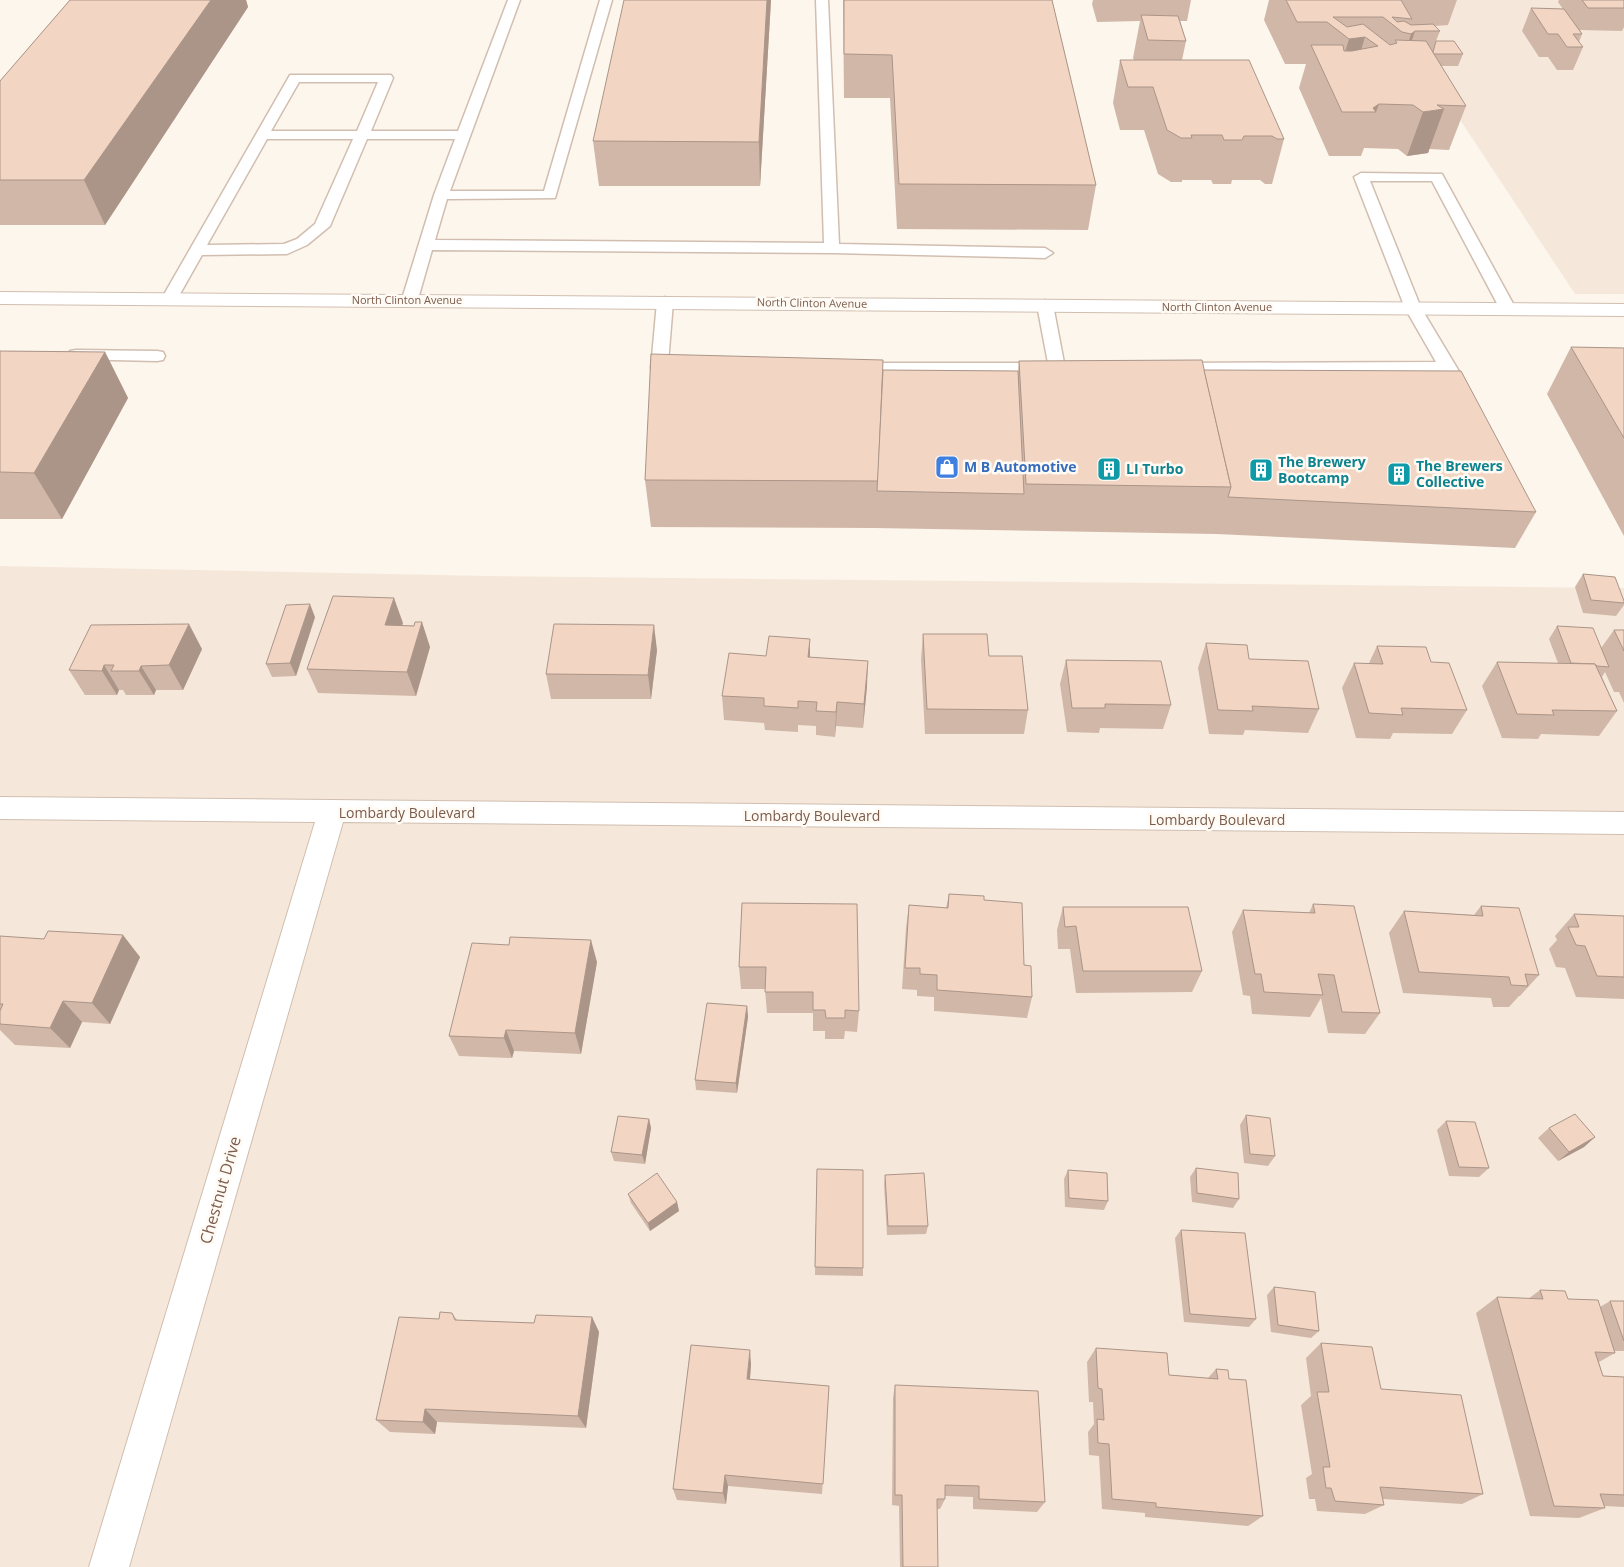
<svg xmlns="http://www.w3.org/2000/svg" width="1624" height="1567" font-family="'Open Sans',sans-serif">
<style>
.residential{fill:#f5e8da}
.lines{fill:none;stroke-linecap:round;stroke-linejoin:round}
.service-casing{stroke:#d1beb0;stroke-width:3}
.minor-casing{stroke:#d1beb0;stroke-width:2}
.service{fill:#fff;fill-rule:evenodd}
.minor{fill:#fff;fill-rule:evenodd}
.wall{fill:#d1b7a8}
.shaded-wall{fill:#aa9588}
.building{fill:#f3d5c3;stroke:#aa9588}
.labels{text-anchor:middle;stroke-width:5;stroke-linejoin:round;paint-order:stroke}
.far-street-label{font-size:11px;fill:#7a5c4d;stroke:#fffaf3}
.culture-label{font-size:14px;font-weight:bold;fill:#0d838f;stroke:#fffaf3;text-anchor:start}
.shop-label{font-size:14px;font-weight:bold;fill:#366cbe;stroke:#fffaf3;text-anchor:start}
.street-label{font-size:14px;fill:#7a5c4d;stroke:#fffaf3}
.near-street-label{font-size:16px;fill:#7a5c4d;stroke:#fffaf3}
</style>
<rect width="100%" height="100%" fill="#fdf6ec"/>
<!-- residential -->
<g class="residential">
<path d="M1381 0H1624V294H1575Z"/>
<path d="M0 566 488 576 1624 588V1567H0Z"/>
</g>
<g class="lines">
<!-- service casing -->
<g class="service-casing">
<g id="service">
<path d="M508 0H520L450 191H544L600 0H612L555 198 447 199 435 240 824 243 816 0H828L839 244 1045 248 1053 253 1045 258 832 253 432 250 418 299 410 304 402 299 434 195 455 139H367L330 226 307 245 287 254 202 255 176 301H164L162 298 290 75H391L393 78 371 131H458ZM299 82H378L357 131H271ZM267 139H353L315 224 297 239 284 244 207 245Z"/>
<path d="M1361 173 1442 174 1516 309 1508 314 1500 309 1432 181H1370L1421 308 1463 378 1460 382H1448L1442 372H1167L1165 368 1167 364 1173 363 1436 362 1405 308 1354 177Z"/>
<path d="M665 297 673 302 668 363 682 364 684 368 682 372C673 374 662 374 653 372L651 368 657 302Z"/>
<path d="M1045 300 1053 305 1065 368 1063 372 853 373 847 372 845 368 847 364 853 363H1048L1037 305Z"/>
<path d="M76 350 157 351 163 352 165 356 163 360 157 361 70 359 68 355 70 351Z"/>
</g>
</g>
<!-- minor casing -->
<g class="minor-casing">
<g id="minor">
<path d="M0 292 1624 304V316L0 304Z"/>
<path d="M0 797 1624 812V834L343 822 129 1567H89L315 822 0 819Z"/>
</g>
</g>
<!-- service -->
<use href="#service" class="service"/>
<!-- minor -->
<use href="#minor" class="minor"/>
</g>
<!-- wall -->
<g class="wall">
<path d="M70 0H246L248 7 105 225H0V81Z"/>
<path d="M771 0 760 186H599L593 141Z"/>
<path d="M843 0H1052L1096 185 1088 230 897 229 890 98H844Z"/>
<path d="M1093 0H1191L1187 21H1180L1186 41 1182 60 1284 139 1272 184H1265L1260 180H1232L1231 184H1213L1211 180H1182V182H1171L1158 174 1144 130H1120L1113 103 1120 60H1134L1133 58 1140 21 1097 22 1092 4Z"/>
<path d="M1269 0H1457L1448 25 1435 26 1440 31 1436 41 1463 54 1458 66H1441L1466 106 1449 150 1429 149 1428 153 1407 156 1398 149 1364 148 1361 156H1329L1299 88 1306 64H1285L1264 20Z"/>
<path d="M1559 0H1624V27L1622 31 1580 30 1582 34 1579 42 1583 47 1573 70H1557L1548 57H1539L1522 31 1531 8 1563 9 1558 2Z"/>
<path d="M1571 347 1624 348V536L1547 394Z"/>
<path d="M0 351 105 352 128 398 62 519H0Z"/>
<path d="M1019 361 1204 370 1536 512 1515 548 1216 534 875 528V525V528L651 527 645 480 883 370 1018 371Z"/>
<path d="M1583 574 1624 601V605L1616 616 1583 613 1575 587Z"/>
<path d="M315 617 296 676 272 677 266 664Z"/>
<path d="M403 623 402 625 414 626 430 647 416 696 318 693 307 669Z"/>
<path d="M1557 626 1601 648 1614 630H1624V703L1619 692H1614L1605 672 1602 677 1617 711 1599 736 1541 734 1538 739 1502 738 1482 686 1497 662 1558 663 1549 639Z"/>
<path d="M923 634 989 656 1028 710 1024 734H925L921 659Z"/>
<path d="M1206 643 1249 659 1319 709 1308 733 1245 730 1243 735 1209 734 1198 668Z"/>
<path d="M1377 646 1431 662 1467 710 1452 734 1393 733 1390 739 1356 738 1342 688 1354 663H1369Z"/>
<path d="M202 649 183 690H156L154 695H126L123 690H119L117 695H85L69 670Z"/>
<path d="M657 650 651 699H551L546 674Z"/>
<path d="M766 656 810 657 867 686 863 728 836 726 835 737 816 735V726L798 725V732L765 730 764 723 724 720 722 696Z"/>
<path d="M1066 660 1171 705 1163 729 1100 728 1099 733 1067 732 1060 684Z"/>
<path d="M949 894 984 900 1024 965 1032 997 1027 1018 934 1011V997L917 996V990L902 989 906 928 909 905 946 908Z"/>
<path d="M742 903 859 1011 857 1032 845 1031 844 1039H825V1031H813V1013H767L765 989H741L739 967Z"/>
<path d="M1313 904 1380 1013 1365 1034 1328 1033 1321 998 1310 1017 1252 1014 1250 996 1243 995 1232 932 1243 910 1309 913Z"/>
<path d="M1481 906 1539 975 1520 996H1519L1509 1007H1493L1491 998 1403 993 1389 933 1404 911 1474 915Z"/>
<path d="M1063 907 1202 971 1192 992 1076 993 1070 949H1058L1057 930Z"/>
<path d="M1574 914 1624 916V999L1576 997 1565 968 1556 967 1549 949 1557 940 1555 936Z"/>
<path d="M0 936 140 957 110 1024 82 1022 70 1048 15 1045 0 1030Z"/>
<path d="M597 962 581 1054 514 1051 512 1058 459 1056 449 1036Z"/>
<path d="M747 1006 748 1017 737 1093 696 1090 695 1080Z"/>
<path d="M1246 1115 1275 1156 1268 1166 1244 1163 1240 1125Z"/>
<path d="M649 1119 651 1128 645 1164 614 1161 611 1152Z"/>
<path d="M1446 1121 1489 1168 1479 1177 1449 1176 1437 1130Z"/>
<path d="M1549 1128 1595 1137 1584 1147 1558 1161 1538 1138Z"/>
<path d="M1196 1168 1239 1199 1233 1208 1192 1202 1190 1177Z"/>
<path d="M817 1169 863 1268V1276L815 1275Z"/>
<path d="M1068 1170 1108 1201 1104 1210 1065 1207 1064 1179Z"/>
<path d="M885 1175 928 1226 926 1234 887 1235 884 1184Z"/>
<path d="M628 1194 677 1202 679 1211 650 1231 631 1203Z"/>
<path d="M1181 1230 1256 1319 1249 1327 1184 1322 1175 1238Z"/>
<path d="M1274 1287 1319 1331 1311 1338 1271 1332 1267 1295Z"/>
<path d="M1540 1290 1568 1299 1600 1307 1610 1301H1624V1351H1614L1615 1353 1599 1362 1603 1376 1624 1377V1507L1604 1506 1605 1508 1579 1518 1530 1516 1476 1313 1497 1297 1528 1299Z"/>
<path d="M452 1313 457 1320 534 1323 592 1317 599 1332 586 1428 437 1422 435 1434 390 1432 376 1420 439 1319Z"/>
<path d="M1321 1343 1381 1389 1483 1494 1462 1504 1383 1499 1384 1505 1365 1514 1317 1511 1315 1499H1309L1306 1478 1312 1474 1301 1405 1311 1396 1306 1358Z"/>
<path d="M1096 1348 1169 1375 1208 1378 1216 1369 1229 1379 1263 1516 1248 1526 1145 1517V1513L1102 1509 1099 1456 1089 1455 1088 1432 1094 1424 1093 1402H1089L1087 1362Z"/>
<path d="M751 1364 750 1379 829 1386 822 1494 728 1486 726 1504 677 1500 673 1489Z"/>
<path d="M895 1385 1045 1502 1037 1512 973 1509V1497L945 1496V1499L940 1509H937L938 1567H900L899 1506 892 1505 893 1398Z"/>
</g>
<!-- shaded-wall -->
<g class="shaded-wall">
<path d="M211 0H246L248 7 105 225 84 180Z"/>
<path d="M767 0H771L760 186 759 142Z"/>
<path d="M1415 31 1401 74 1397 77 1411 34Z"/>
<path d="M1365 37 1352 80 1336 82 1349 39Z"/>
<path d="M1379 104 1376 112 1373 108Z"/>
<path d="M1444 109 1428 153 1407 156 1423 112Z"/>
<path d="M105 352 128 398 62 519 34 473Z"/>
<path d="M394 598 403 623 394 650 385 625Z"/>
<path d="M310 604 315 617 296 676 290 663Z"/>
<path d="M422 622 430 647 416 696 407 672Z"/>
<path d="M189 624 202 649 183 690 169 665Z"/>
<path d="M654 625 657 650 651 699 648 675Z"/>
<path d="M810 639V664L808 657Z"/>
<path d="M868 661 867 686 863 728 864 704Z"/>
<path d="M104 665 119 690 117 695 102 671Z"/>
<path d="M141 666 156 690 154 695 139 671Z"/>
<path d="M837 702 836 726 835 737 836 712Z"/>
<path d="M123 935 140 957 110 1024 92 1003Z"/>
<path d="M591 940 597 962 581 1054 575 1033Z"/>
<path d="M63 1001 82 1022 70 1048 50 1028Z"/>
<path d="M747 1006 748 1017 737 1093 736 1083Z"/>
<path d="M506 1030 514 1051 512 1058 504 1038Z"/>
<path d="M649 1119 651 1128 645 1164 642 1155Z"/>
<path d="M1595 1137 1584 1147 1558 1161 1569 1152Z"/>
<path d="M677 1202 679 1211 650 1231 648 1223Z"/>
<path d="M592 1317 599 1332 586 1428 578 1416Z"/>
<path d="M750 1350 751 1364 749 1392 747 1379Z"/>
<path d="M425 1409 437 1422 435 1434 423 1422Z"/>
<path d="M725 1475 728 1486 726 1504 723 1493Z"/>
</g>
<!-- building -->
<g class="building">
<path d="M70 0H211L84 180H0V81Z"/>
<path d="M624 0H767L759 142 593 141Z"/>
<path d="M844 0H1052L1096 185 899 184 892 55 844 54Z"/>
<path d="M1286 0H1401L1412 19 1392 17 1397 22 1404 21 1411 25 1433 24 1440 31H1415L1411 34 1402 32 1383 17H1333L1347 27 1363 24 1390 45 1397 43 1395 40 1426 41 1466 106 1437 105 1444 109 1423 112 1413 105 1379 104 1373 108 1376 112H1342L1311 45H1343L1344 51H1352L1378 46 1365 37 1349 39 1327 22H1297Z"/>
<path d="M1582 0H1624V8H1588Z"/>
<path d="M1531 8 1564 9 1582 34H1573L1583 47H1567L1558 34H1548Z"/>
<path d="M1141 15 1178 16 1186 41 1148 40Z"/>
<path d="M1436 41H1454L1463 54H1434L1433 52Z"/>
<path d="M1120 60H1249L1284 139H1277L1272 136H1244L1242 140H1224L1222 135H1191L1192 138H1181L1167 130 1153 87H1128Z"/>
<path d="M1571 347 1624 348V438Z"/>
<path d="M0 351 105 352 34 473 0 472Z"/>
<path d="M651 354 883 360 878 481 645 480Z"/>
<path d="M1202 360 1231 487 1026 484 1019 361Z"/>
<path d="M883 370 1018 371 1024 494 877 491Z"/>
<path d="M1204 370 1461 371 1536 512 1228 497 1231 487Z"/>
<path d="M1583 574 1615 577 1624 601V603L1591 600Z"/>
<path d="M333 596 394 598 385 625 414 626 415 622H422L407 672 307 669Z"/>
<path d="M310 604 290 663 266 664 286 605Z"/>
<path d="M189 624 169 665 141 666 139 671H111L114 665H104L102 671 69 670 91 625Z"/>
<path d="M554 624 654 625 648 675 546 674Z"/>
<path d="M1557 626 1593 628 1609 667 1597 666 1595 664 1571 663Z"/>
<path d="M1614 630H1624V651Z"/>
<path d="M923 634H987L989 656H1022L1028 710 927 709Z"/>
<path d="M769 636 810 639 808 657 868 661 864 704 837 702 836 712 816 711 817 702 798 701V708L764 706V698L722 696 729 653 766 656Z"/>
<path d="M1206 643 1247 645 1249 659 1308 661 1319 709 1252 706 1253 711 1218 710Z"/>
<path d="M1377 646 1426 647 1431 662 1449 663 1467 710 1401 708 1403 715 1369 713 1354 663 1383 664Z"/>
<path d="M1066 660 1161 661 1171 705 1105 704V708H1072Z"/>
<path d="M1497 662 1595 664 1617 711 1552 710 1554 715 1517 714Z"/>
<path d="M949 894 984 896V900L1022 903 1024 965 1031 966 1032 997 937 990V975L920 974V968H905L909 905 948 908Z"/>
<path d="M742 903 857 904 859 1011 845 1010V1018H826L825 1010H813V992H765L766 967H739Z"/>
<path d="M1313 904 1354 906 1380 1013 1342 1012 1334 975 1318 974 1323 995 1264 992 1261 974H1255L1243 910 1315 913Z"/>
<path d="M1481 906 1519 908 1539 975 1525 974 1528 986 1511 985 1509 977 1419 972 1404 911 1483 916Z"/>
<path d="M1063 907H1188L1202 971H1083L1076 926 1065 927Z"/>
<path d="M1574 914 1624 916V977L1597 976 1585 946 1576 945 1568 927H1579Z"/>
<path d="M48 931 123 935 92 1003 63 1001 50 1028 0 1024V1011L3 1004H0V936L44 939Z"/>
<path d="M510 937 591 940 575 1033 506 1030 504 1038 449 1036 472 943 509 945Z"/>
<path d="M707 1003 747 1006 736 1083 695 1080Z"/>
<path d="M1575 1114 1595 1137 1569 1152 1549 1128Z"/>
<path d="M1246 1115 1270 1118 1275 1156 1250 1154Z"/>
<path d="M618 1116 649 1119 642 1155 611 1152Z"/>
<path d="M1446 1121 1475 1122 1489 1168 1459 1167Z"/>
<path d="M1196 1168 1238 1173 1239 1199 1197 1193Z"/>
<path d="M817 1169 863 1170V1268L815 1267Z"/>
<path d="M1068 1170 1107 1173 1108 1201 1069 1198Z"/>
<path d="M657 1173 677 1202 648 1223 628 1194Z"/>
<path d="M924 1173 928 1226H888L885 1175Z"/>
<path d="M1181 1230 1245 1233 1256 1319 1190 1314Z"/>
<path d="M1274 1287 1315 1292 1319 1331 1278 1325Z"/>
<path d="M1540 1290 1565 1291 1568 1299 1598 1300 1615 1353 1595 1352 1603 1376 1624 1377V1495L1600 1494 1605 1508 1554 1506 1497 1297 1543 1299Z"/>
<path d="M1610 1301H1624V1341Z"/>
<path d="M440 1312 452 1313 455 1320 534 1323 536 1315 592 1317 578 1416 425 1409 423 1422 376 1420 399 1317 439 1319Z"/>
<path d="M1321 1343 1372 1347 1381 1389 1461 1395 1483 1494 1380 1487 1384 1505 1335 1501 1331 1488H1326L1323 1467H1330L1317 1392H1329Z"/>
<path d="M691 1345 750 1350 747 1379 829 1386 823 1484 725 1475 723 1493 673 1489Z"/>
<path d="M1096 1348 1167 1353 1169 1375 1218 1379 1216 1369 1228 1370 1229 1379 1246 1380 1263 1516 1156 1507V1503L1112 1499 1109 1444 1098 1443 1097 1419 1104 1420 1102 1389 1098 1388Z"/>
<path d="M895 1385 1038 1391 1045 1502 979 1499V1486L945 1485V1499H937L938 1567H903L902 1495H895Z"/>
</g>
<!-- icons -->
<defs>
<g id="shop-square" transform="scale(1.25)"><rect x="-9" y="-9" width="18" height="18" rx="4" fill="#3f7fe0" stroke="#fffaf3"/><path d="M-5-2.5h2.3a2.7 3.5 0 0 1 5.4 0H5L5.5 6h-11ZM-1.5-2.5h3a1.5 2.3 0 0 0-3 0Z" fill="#fff"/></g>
<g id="building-square" transform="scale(1.25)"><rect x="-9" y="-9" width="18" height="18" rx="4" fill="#0f9aa8" stroke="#fffaf3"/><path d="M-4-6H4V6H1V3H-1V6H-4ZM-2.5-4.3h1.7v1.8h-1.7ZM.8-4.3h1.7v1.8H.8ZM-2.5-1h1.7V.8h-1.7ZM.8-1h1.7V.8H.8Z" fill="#fff"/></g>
</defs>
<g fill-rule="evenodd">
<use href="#shop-square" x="947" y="467"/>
<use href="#building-square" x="1109" y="469"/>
<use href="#building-square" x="1261" y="470"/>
<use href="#building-square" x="1399" y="474"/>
</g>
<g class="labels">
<!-- far-street labels -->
<g class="far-street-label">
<text x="407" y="304">North Clinton Avenue</text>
<text transform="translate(812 303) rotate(1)" y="4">North Clinton Avenue</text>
<text x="1217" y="311">North Clinton Avenue</text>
</g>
<!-- culture labels -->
<g class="culture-label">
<text x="1278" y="467">The Brewery<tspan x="1278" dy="16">Bootcamp</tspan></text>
<text x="1416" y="471">The Brewers<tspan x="1416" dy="16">Collective</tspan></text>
<text x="1126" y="474">LI Turbo</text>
</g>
<!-- shop labels -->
<g class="shop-label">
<text x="964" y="472">M B Automotive</text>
</g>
<!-- street labels -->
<g class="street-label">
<text x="407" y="818">Lombardy Boulevard</text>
<text x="812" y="821">Lombardy Boulevard</text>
<text x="1217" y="825">Lombardy Boulevard</text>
</g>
<!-- near-street labels -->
<g class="near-street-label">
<text transform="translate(220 1190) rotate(-74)" y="6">Chestnut Drive</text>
</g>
</g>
</svg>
